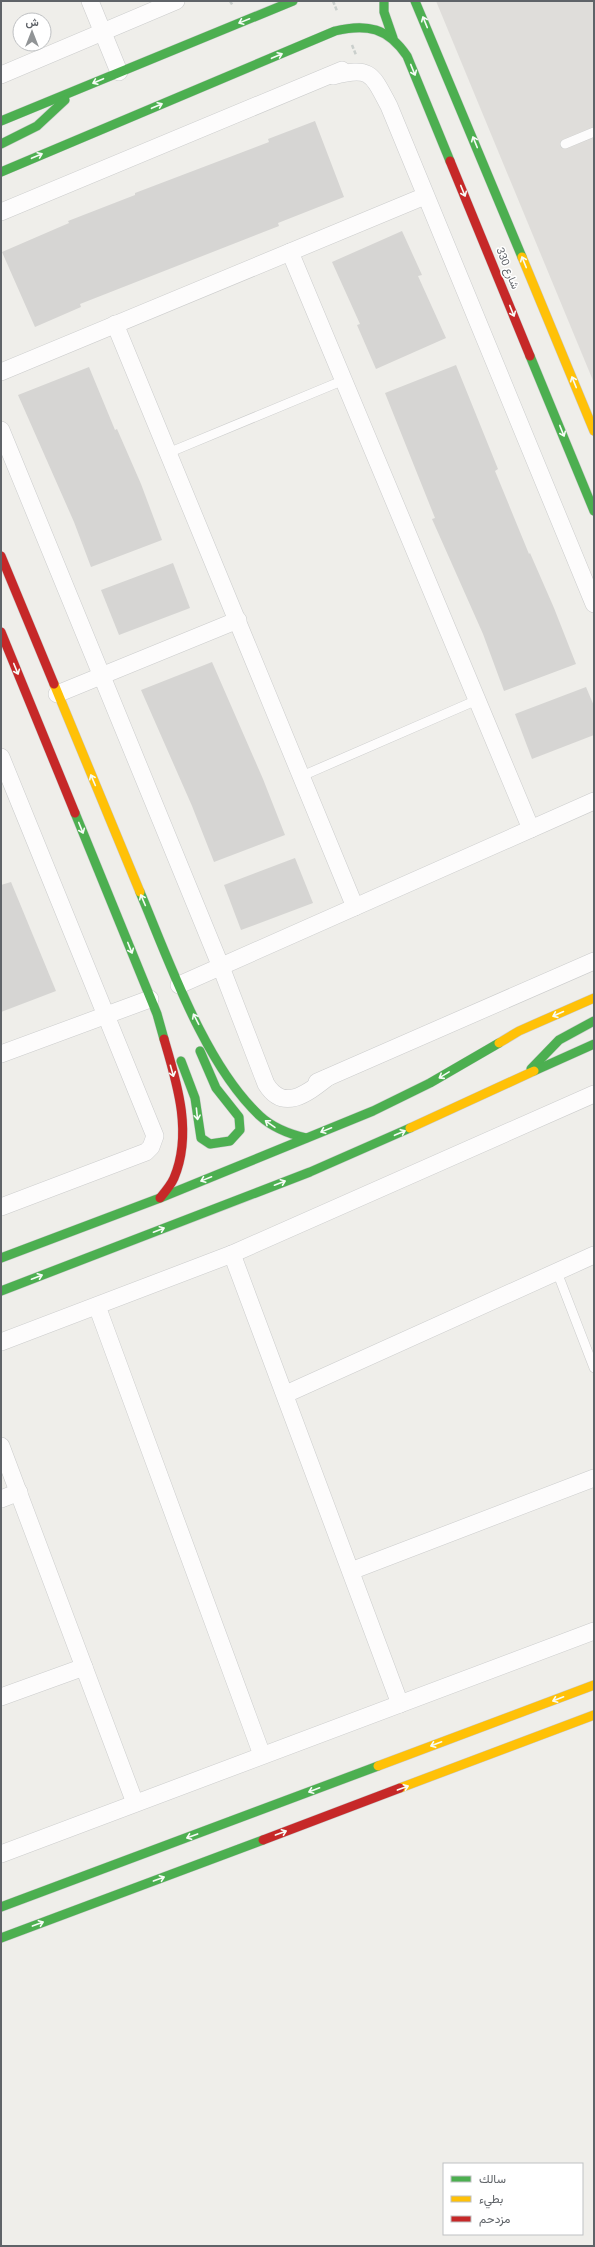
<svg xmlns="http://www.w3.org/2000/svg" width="595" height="2247" font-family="Arial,Vazirmatn,sans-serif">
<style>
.industrial{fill:#dfddda}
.building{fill:#d6d5d3}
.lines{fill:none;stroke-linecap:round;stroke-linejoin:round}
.lane-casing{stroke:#cbcccc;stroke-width:10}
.street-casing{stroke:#cbcccc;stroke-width:18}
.fast-casing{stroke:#cacacb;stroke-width:10}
.slow-casing{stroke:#cacacb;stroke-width:10}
.jam-casing{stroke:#cacacb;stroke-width:10}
.path{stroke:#cacfcc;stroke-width:2.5;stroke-dasharray:4 2;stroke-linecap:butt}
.lane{stroke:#fdfcfc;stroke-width:9}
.street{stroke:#fdfcfc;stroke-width:17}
.fast{stroke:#4caf50;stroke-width:9}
.slow{stroke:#ffc107;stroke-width:9}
.jam{stroke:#c62828;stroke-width:9}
.oneway{stroke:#f6fbf6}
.labels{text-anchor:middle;stroke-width:3;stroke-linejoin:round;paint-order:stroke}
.street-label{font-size:11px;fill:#5f6368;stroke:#fff}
</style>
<rect width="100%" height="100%" fill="#efeeea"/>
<!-- industrial -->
<path class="industrial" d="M436 1H594V383Z"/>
<!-- building -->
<g class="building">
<path d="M315 121 344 197 278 223 279 226 80 304 81 307 35 327 2 252 69 223 68 221 135 195V193L269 142 268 139Z"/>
<path d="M402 231 422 275 418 276 446 338 376 369 357 325 360 324 332 262Z"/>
<path d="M456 365 498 469 495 471 529 554 530 553 554 608 576 664 504 691 483 634 432 519 435 518 385 393Z"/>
<path d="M89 367 115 430 117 429 141 484 162 540 91 567 74 522 18 395Z"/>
<path d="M173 563 190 608 119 635 101 590Z"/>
<path d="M212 662 263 779 285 835 214 862 192 806 141 690Z"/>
<path d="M586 687 594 706V735L532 759 515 714Z"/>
<path d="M295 858 313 903 241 930 224 885Z"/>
<path d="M11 882 56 991 1 1012V885Z"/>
</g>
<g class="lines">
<!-- lane casing -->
<g class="lane-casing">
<g id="lane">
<path d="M565 144 594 132"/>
<path d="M168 453 344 380"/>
<path d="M302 776 477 700"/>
<path d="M557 1272 594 1368"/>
</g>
</g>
<!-- street casing -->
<g class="street-casing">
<g id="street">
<path d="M90 1 119 72"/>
<path d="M1 75 176 1"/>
<path d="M333 76C371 66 372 74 389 106L594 604"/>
<path d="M1 212 342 70"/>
<path d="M290 252 531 829"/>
<path d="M115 324 355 907"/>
<path d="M1 372 425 196"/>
<path d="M1 430 221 967 266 1084C284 1113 309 1092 327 1078"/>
<path d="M57 694 238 620"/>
<path d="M1 757 155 1136 151 1147 146 1152 1 1207"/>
<path d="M179 985 594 801"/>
<path d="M1 1054 150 999"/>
<path d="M317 1082 594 961"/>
<path d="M232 1254 400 1704"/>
<path d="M97 1306 262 1755"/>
<path d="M1 1342 232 1254 594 1094"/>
<path d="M286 1394 594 1255"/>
<path d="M1 1446 135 1803"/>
<path d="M1 1499 19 1492"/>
<path d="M351 1571 594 1478"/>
<path d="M1 1697 84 1667"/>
<path d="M1 1854 594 1631"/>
</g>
</g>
<!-- fast casing -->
<g class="fast-casing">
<g id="fast">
<path d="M384 1V12L393 38"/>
<path d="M415 1 522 257"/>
<path d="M1 121 293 1"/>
<path d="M1 144 37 126 65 100"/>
<path d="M1 172 335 31C367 23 388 28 407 56L450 161"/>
<path d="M530 356 594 511"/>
<path d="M75 813 157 1014 164 1039"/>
<path d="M140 892C169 961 205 1065 260 1116 273 1128 289 1134 306 1138"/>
<path d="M181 1061 195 1098 201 1138 210 1144 230 1141 240 1130 239 1117 216 1088 200 1051"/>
<path d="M531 1069 559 1040 594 1021"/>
<path d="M534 1071 594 1044"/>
<path d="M1 1258 160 1198 373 1111 430 1083 499 1043"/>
<path d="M1 1291 310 1172 410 1128"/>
<path d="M1 1907 378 1766"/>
<path d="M1 1938 263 1840"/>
</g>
</g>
<!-- slow casing -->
<g class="slow-casing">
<g id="slow">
<path d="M522 257 594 431"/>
<path d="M54 684 140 892"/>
<path d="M499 1043 519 1031 594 998"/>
<path d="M410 1128 534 1071"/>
<path d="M378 1766 594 1685"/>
<path d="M400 1788 594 1715"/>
</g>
</g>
<!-- jam casing -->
<g class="jam-casing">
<g id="jam">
<path d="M450 161 530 356"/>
<path d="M1 556 54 684"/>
<path d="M1 632 75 813"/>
<path d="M160 1198C165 1192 171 1185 174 1178 193 1133 177 1083 164 1039"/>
<path d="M263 1840 400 1788"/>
</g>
</g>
<!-- path -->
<g class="path">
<path d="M230 1 233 6"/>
<path d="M333 1 337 11"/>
<path d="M352 45 356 55"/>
</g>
<!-- lane -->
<use href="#lane" class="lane"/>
<!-- street -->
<use href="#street" class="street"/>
<!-- fast -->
<use href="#fast" class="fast"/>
<!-- slow -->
<use href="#slow" class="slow"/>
<!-- jam -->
<use href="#jam" class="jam"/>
</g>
<!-- one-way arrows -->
<defs><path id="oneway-shaft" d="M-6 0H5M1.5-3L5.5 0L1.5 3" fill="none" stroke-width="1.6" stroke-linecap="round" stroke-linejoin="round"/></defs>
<g class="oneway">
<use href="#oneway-shaft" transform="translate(244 21) rotate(158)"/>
<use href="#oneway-shaft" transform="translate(425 22) rotate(-112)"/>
<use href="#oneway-shaft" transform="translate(277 56) rotate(-23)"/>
<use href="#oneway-shaft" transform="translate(413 70) rotate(68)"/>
<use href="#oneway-shaft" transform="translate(98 81) rotate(157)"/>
<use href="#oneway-shaft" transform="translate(157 106) rotate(-23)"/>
<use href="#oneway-shaft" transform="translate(475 142) rotate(-112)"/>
<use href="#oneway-shaft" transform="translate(37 156) rotate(-23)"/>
<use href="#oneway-shaft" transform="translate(463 191) rotate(68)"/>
<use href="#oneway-shaft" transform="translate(524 262) rotate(-112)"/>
<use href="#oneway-shaft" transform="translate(512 311) rotate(68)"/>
<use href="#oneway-shaft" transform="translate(574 382) rotate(-112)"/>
<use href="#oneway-shaft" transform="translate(562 431) rotate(68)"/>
<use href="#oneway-shaft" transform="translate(16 669) rotate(68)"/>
<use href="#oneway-shaft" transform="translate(93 780) rotate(-113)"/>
<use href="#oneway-shaft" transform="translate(81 828) rotate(68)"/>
<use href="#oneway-shaft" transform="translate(143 900) rotate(-113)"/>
<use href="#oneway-shaft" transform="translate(130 948) rotate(68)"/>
<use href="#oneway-shaft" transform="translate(558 1014) rotate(156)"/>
<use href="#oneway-shaft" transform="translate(196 1019) rotate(-117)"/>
<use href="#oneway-shaft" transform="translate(172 1071) rotate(74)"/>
<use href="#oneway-shaft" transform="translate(444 1075) rotate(149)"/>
<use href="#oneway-shaft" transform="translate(197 1114) rotate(84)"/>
<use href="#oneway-shaft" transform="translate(270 1124) rotate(-145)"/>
<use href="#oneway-shaft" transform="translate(326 1130) rotate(158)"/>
<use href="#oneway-shaft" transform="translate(400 1133) rotate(-23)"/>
<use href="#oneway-shaft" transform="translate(206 1179) rotate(158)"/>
<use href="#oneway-shaft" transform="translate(280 1183) rotate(-21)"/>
<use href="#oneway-shaft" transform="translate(159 1230) rotate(-21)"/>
<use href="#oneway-shaft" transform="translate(37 1277) rotate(-21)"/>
<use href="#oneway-shaft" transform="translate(558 1699) rotate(159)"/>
<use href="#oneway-shaft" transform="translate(436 1744) rotate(159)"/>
<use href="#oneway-shaft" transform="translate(403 1788) rotate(-20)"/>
<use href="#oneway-shaft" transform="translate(314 1790) rotate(159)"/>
<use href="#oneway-shaft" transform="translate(281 1833) rotate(-20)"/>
<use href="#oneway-shaft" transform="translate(192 1836) rotate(160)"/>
<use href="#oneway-shaft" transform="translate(159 1879) rotate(-20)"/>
<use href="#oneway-shaft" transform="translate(38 1924) rotate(-20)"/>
</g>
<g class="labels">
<!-- street labels -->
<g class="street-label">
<text transform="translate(508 268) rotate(68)" y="4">شارع 330</text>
</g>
</g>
<!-- border -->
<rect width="595" height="2247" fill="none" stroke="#5f6368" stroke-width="4"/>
<!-- legend -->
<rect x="443" y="2163" width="140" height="72" fill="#ffffff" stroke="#bfc1c3"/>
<rect x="451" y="2176" width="20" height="6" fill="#4caf50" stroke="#bfc1c3"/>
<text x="479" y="2183" font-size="12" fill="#5f6368">سالك</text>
<rect x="451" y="2196" width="20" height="6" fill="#ffc107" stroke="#bfc1c3"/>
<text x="479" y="2203" font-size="12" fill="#5f6368">بطيء</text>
<rect x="451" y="2216" width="20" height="6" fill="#c62828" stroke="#bfc1c3"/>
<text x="479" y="2223" font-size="12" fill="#5f6368">مزدحم</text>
<!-- north arrow -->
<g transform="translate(32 32)"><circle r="19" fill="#ffffff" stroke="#bfc1c3"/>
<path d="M0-3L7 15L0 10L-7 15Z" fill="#919496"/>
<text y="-6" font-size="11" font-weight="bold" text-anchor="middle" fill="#5f6368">ش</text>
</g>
</svg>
